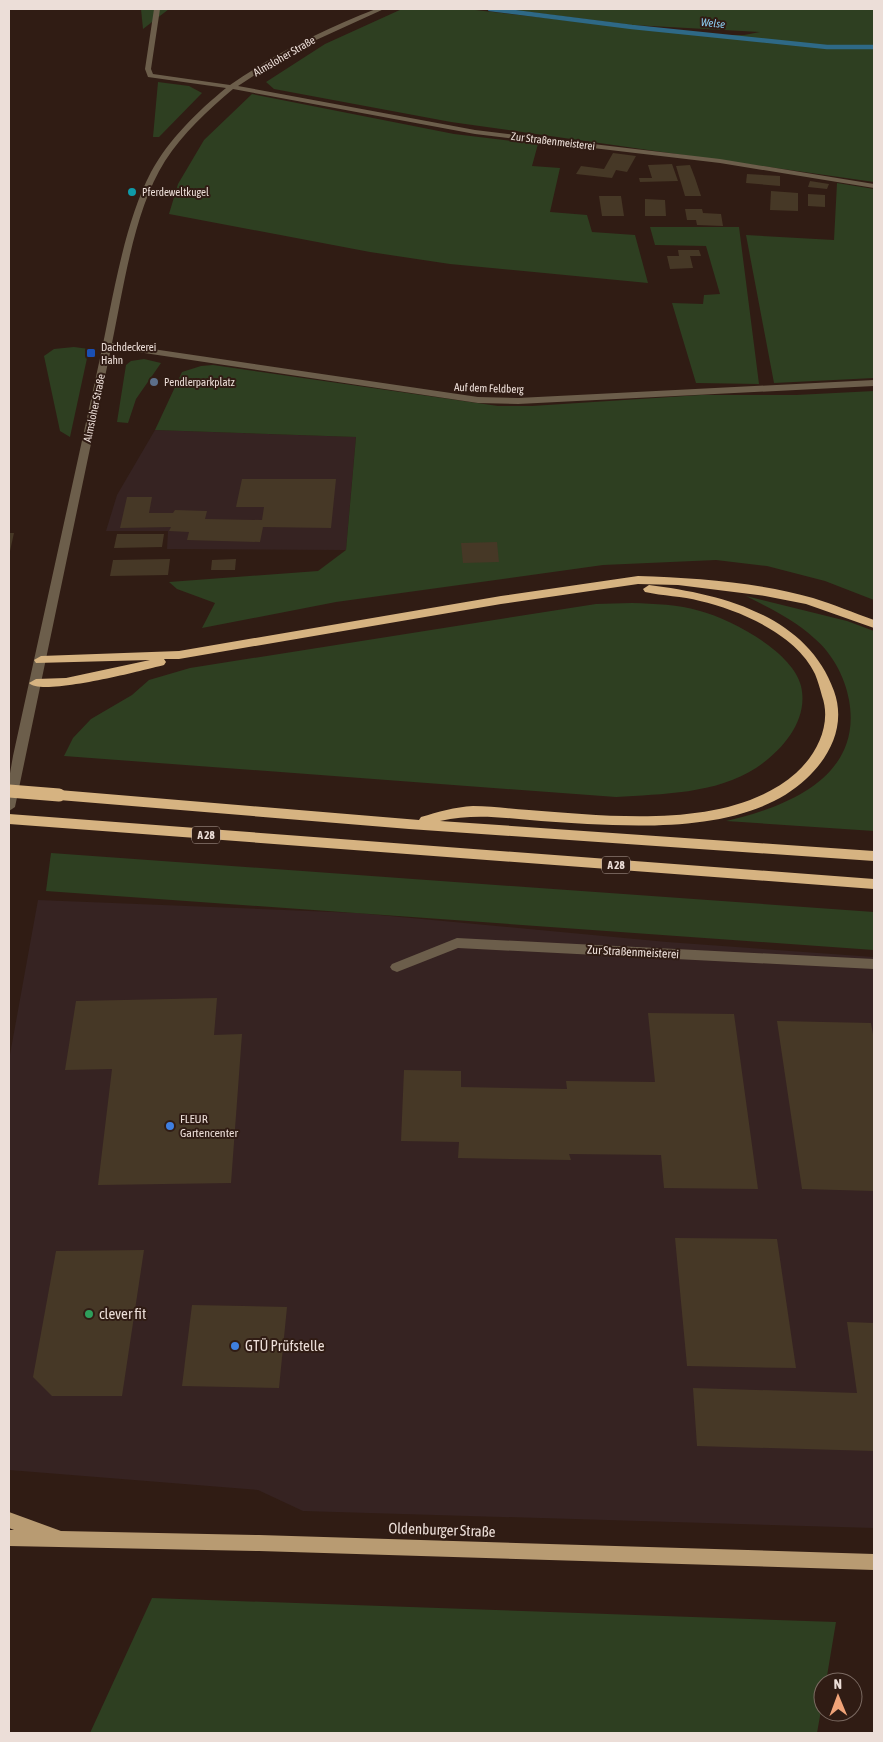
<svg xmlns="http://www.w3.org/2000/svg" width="883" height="1742" font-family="'Asap Condensed',sans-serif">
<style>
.commercial{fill:#362322}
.green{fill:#2e3f21}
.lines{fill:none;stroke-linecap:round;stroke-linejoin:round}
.stream{stroke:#2e6986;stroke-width:4.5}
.building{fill:#463826}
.minor{fill:#6c5e4b;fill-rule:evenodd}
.major{fill:#b89b72;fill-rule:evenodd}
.highway{fill:#d6b381;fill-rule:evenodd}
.highway-bridge{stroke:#d6b381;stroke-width:13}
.culture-dot{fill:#0f9aa8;stroke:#301c14;stroke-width:2}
.transit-dot{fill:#1a4fb4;stroke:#301c14;stroke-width:2}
.service-dot{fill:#5c6f8a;stroke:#301c14;stroke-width:2}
.shop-dot{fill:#3f7fe0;stroke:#301c14;stroke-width:2}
.leisure-dot{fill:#2e9e5b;stroke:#301c14;stroke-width:2}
.labels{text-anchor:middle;stroke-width:4;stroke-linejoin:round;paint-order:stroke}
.far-water-label{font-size:11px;font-style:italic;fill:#8dd0f5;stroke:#301c14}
.far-street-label{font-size:11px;fill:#ecded8;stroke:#301c14}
.far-poi-label{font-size:11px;fill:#ecded8;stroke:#301c14;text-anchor:start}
.shield{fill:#301c14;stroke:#b4a49d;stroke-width:1}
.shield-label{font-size:11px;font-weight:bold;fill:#ecded8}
.street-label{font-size:12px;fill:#ecded8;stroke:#301c14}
.poi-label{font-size:12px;fill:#ecded8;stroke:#301c14;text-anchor:start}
.near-poi-label{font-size:15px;fill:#ecded8;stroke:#301c14;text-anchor:start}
.near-street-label{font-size:15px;fill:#ecded8;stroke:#301c14}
</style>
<rect width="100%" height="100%" fill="#301c14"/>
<!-- commercial -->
<g class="commercial">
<path d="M155 430 356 437 346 550 167 549 168 531H106L117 495Z"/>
<path d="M38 900 358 913 667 942 874 957V1528L303 1511 258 1490 9 1470V1060Z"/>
</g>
<!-- green -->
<g class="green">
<path d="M141 9H169L143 29Z"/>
<path d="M402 9H467L696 35H744L760 32 632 25 507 9H874V182L451 122 274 89 266 82 325 44Z"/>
<path d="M158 82 189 86 202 93 159 137H153Z"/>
<path d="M252 94 454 134 538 144 532 166 560 168 550 212 587 215 592 232 635 235 648 283 450 264 370 252 169 214 178 184 204 140Z"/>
<path d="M837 183 874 189V378L774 383 746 235 834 240Z"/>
<path d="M650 227H739L759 384 696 383 672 303 703 304 704 295 720 294 706 246 655 245Z"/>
<path d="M74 347 89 349 70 437 60 431 44 356 54 349Z"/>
<path d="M144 359 161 363 136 399 128 423 117 422 126 365 131 361Z"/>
<path d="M213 365 498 406H532L701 395H796L874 391V600L825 581 767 566 716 560 603 565 336 602 202 628 215 603 177 589 169 582 318 571 346 550 356 437 155 430 182 372 201 366Z"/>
<path d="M746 596 847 621 874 631V831L726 821C787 807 863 777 849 700 845 677 832 653 814 638 795 620 769 608 746 596Z"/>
<path d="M632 603C655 604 678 604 700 611 731 619 793 652 801 686 809 720 783 750 756 768 716 794 662 794 616 797L64 756 73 738 91 719 132 695 149 680 190 668 596 604Z"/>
<path d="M51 853 874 912V950L46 891Z"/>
<path d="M152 1598 836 1622 826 1682H823V1699L817 1733H90Z"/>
</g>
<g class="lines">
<!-- stream -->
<path class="stream" d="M490 9 632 27 827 47H874"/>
</g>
<!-- building -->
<g class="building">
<path d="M613 153 636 156 627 172 616 170 612 178 576 174 581 166 604 169Z"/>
<path d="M672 164 678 181 640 182 639 178H652L648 165Z"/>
<path d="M690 165 695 178 701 196H685L676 166Z"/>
<path d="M747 174 780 176V186L746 183Z"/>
<path d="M810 181 829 184 827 189 808 187Z"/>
<path d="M771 191 798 193V211L770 210Z"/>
<path d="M808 194 825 195V207L808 206Z"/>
<path d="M599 196H621L624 216H602Z"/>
<path d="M645 199 665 200 666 216H645Z"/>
<path d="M685 209H702L703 213 721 214 723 226 697 225 696 220H687Z"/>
<path d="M678 250H699L701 256H690L693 268 670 269 667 256H679Z"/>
<path d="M242 479H336L331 528 263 527 260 542 187 540 189 532 169 531 171 527 120 528 127 497H152L149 513H173L175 510 207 511 205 519 262 520 264 507H236Z"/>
<path d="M9 533H14L10 551H9Z"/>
<path d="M117 534H164L162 547 114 548Z"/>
<path d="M497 542 499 562 463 563 461 543Z"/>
<path d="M170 559 168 575 110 576 113 560Z"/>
<path d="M236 559 235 570H211L212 560Z"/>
<path d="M217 998 214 1035 242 1034 231 1183 98 1185 112 1069 65 1070 76 1001Z"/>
<path d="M648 1013 734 1014 758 1189 664 1188 661 1155 569 1154 571 1160 458 1158 459 1142 401 1141 404 1070 461 1071V1087L567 1089 566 1081 655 1082Z"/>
<path d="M777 1021 871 1023 874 1040V1191L802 1189Z"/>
<path d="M675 1238 777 1239 796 1368 687 1366Z"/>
<path d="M144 1250 122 1396H52L33 1377 56 1251Z"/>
<path d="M192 1305 287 1307 279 1388 182 1386Z"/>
<path d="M847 1322 874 1323V1451L697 1446 693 1388 857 1393Z"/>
</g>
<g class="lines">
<!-- minor -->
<g class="minor">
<path d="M154 9H160L151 69 153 74 230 85C276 53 324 29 376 9H384L292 51 238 86 475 130 720 159 874 184V188L720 163 475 134 233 89C208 110 183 133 165 161 134 210 124 286 112 343L478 397 518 398 874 380V386L518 404 478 403 111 348 15 807 9 811V779L13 756C41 628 69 500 97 372 111 311 122 227 151 172 169 139 197 112 226 88L148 77 145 69Z"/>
<path d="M457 938 874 959V969L458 948 397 972 392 970 390 967 392 964Z"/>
</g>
<!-- major -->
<path class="major" d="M9 1512 61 1531 259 1535 874 1554V1570L259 1551 9 1546V1530H14L9 1528Z"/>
<!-- highway -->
<g class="highway">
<path d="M638 576C695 578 757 582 813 598 833 604 854 613 874 620V628L806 604 765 596 678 585 638 584 501 604 179 659H164L166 662 164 665C144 670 41 697 29 683L36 679 66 678 150 660 36 663 34 660 41 656 179 651 501 596Z"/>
<path d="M649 585C721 594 807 615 834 691 846 724 831 756 806 779 743 838 621 826 541 821 506 818 474 813 440 821L874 851V861L409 829 59 800 52 795 59 790 419 820 421 817C438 812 455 807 473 806 491 806 510 809 529 810 610 816 730 831 796 773 817 754 832 724 822 696 820 689 818 681 815 674 797 635 740 610 700 601 682 596 663 596 645 592L643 589Z"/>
<path d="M9 814 874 879V889L9 824Z"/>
</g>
<!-- highway-bridge -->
<path class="highway-bridge" d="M9 791 59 795"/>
</g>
<!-- markers -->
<circle class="culture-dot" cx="132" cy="192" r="5"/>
<rect class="transit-dot" x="86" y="348" width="10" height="10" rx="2.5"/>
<circle class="service-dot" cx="154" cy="382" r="5"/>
<g class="shop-dot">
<circle cx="170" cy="1126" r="5"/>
<circle cx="235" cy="1346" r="5"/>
</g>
<circle class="leisure-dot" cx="89" cy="1314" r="5"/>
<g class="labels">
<!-- far-water labels -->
<g class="far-water-label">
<text transform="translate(713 23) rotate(6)" y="4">Welse</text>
</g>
<!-- far-street labels -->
<g class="far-street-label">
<text transform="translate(284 56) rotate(-30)" y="4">Almsloher Straße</text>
<text transform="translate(553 141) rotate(7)" y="4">Zur Straßenmeisterei</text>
<text transform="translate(489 388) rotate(2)" y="4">Auf dem Feldberg</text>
<text transform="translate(94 408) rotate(-78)" y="4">Almsloher Straße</text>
</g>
<!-- far-poi labels -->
<g class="far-poi-label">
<text x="142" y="196">Pferdeweltkugel</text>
<text x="101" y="351">Dachdeckerei<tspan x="101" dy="13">Hahn</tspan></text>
<text x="164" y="386">Pendlerparkplatz</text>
</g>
<!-- shield labels -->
<g class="shield">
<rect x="192" y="826.5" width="28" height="17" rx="4"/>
<rect x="602" y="856.5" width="28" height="17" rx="4"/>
</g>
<g class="shield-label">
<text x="206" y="839">A 28</text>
<text x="616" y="869">A 28</text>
</g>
<!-- street labels -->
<g class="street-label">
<text transform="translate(633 952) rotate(3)" y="4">Zur Straßenmeisterei</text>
</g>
<!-- poi labels -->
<g class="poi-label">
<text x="180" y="1123">FLEUR<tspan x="180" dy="14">Gartencenter</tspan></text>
</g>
<!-- near-poi labels -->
<g class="near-poi-label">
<text x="99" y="1319">clever fit</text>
<text x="245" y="1351">GTÜ Prüfstelle</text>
</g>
<!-- near-street labels -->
<g class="near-street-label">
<text transform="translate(442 1530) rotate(2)" y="5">Oldenburger Straße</text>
</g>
</g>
<!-- border -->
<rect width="883" height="1742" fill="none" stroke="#ecded8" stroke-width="20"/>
<!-- north arrow -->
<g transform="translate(838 1697) rotate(359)"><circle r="24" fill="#301c14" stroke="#7b6a62"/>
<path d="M0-4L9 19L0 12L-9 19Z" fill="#f0a378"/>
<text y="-8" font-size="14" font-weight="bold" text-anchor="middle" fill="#ecded8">N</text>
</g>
</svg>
